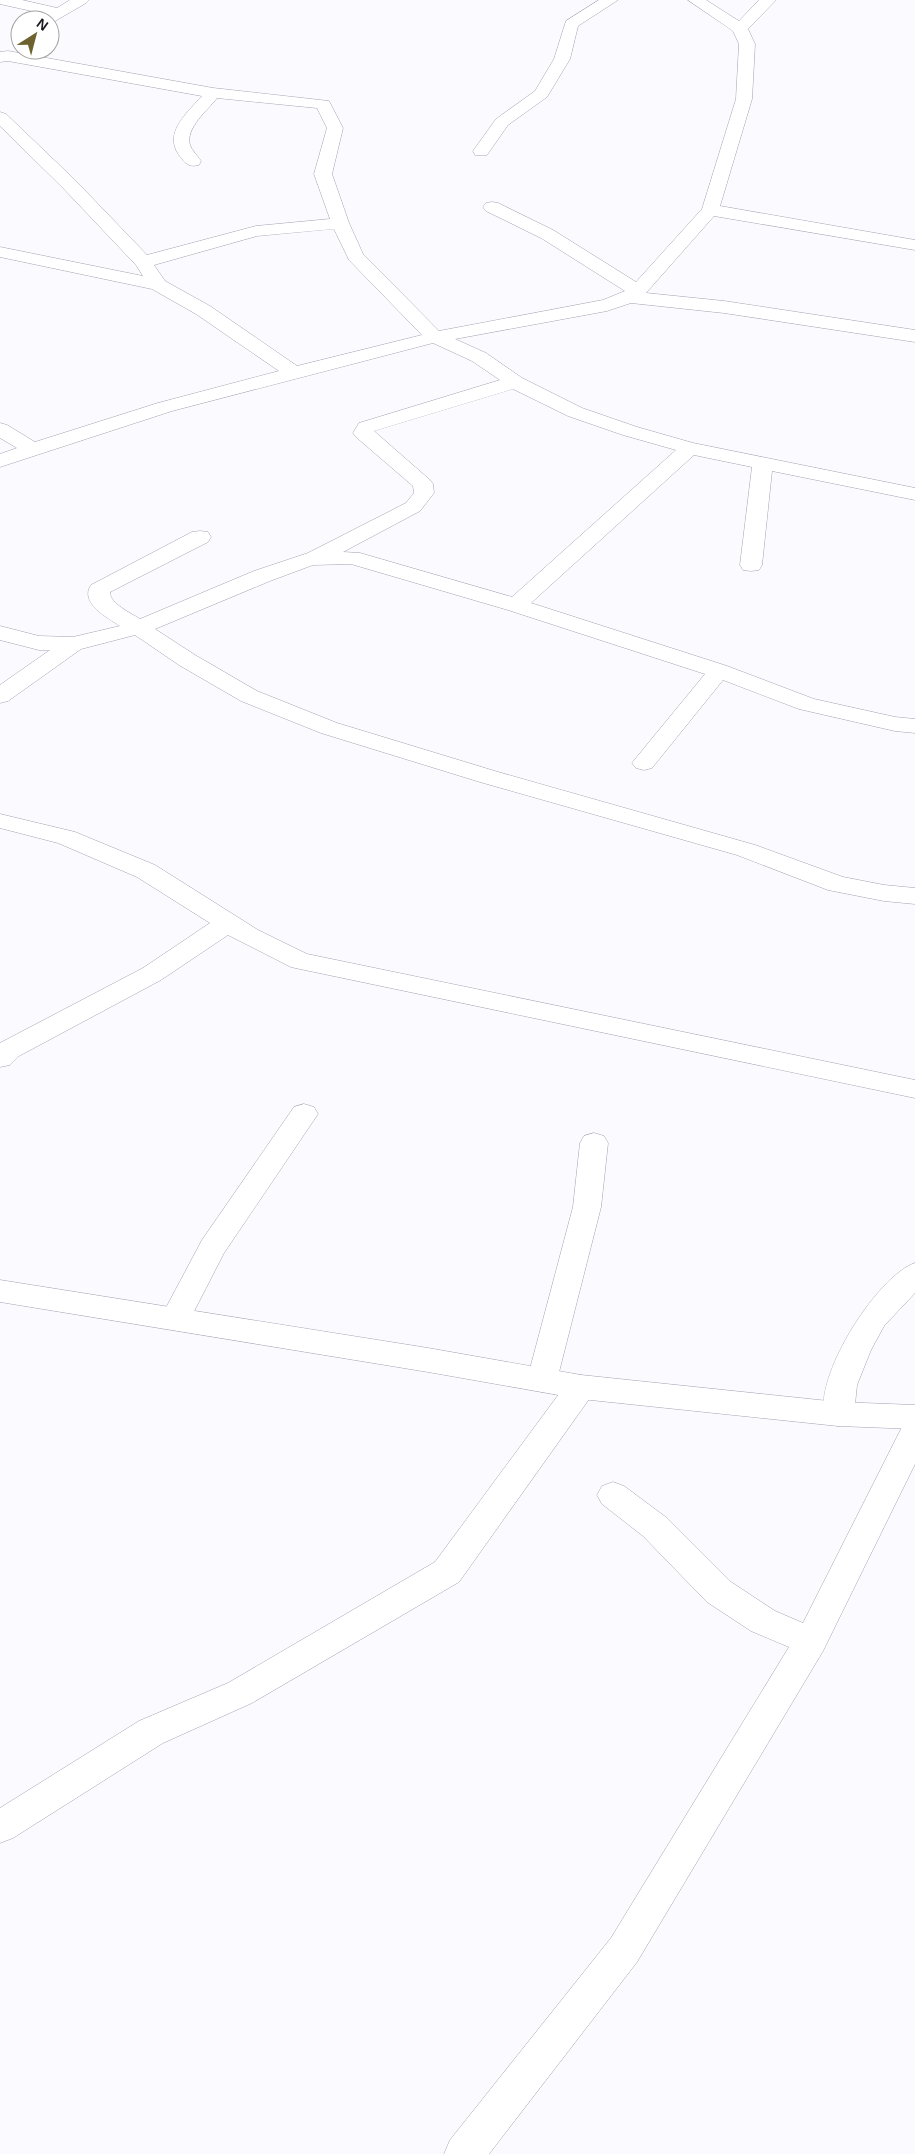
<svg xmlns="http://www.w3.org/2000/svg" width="915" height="2154" font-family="Helvetica,sans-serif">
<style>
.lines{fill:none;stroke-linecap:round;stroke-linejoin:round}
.street-casing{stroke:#a5a1b3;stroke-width:1}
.secondary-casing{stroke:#a5a1b3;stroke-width:1}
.street{fill:#fff;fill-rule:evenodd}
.secondary{fill:#fff;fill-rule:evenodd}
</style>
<rect width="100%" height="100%" fill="#fbfafe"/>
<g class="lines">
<!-- street casing -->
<g class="street-casing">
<g id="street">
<path d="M0 0H22L57 8 70 0H89L86 3 50 24V20H39L45 14 0 4Z"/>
<path d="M599 0H618L578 26 570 59 547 97 508 125 487 155H475L473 151 496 119 535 91 554 59 566 21Z"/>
<path d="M688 0H706L739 21 759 0H776L748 29 755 44 752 99 720 206 915 240V250L714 216 646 293 724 301 915 330V342L724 313 631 303 607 311 455 339 486 353 522 378 582 408 637 427 693 443 915 488V500L772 471 762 565 759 570 751 571 743 570 740 565 752 467 694 455 531 603 727 666 814 699 895 717 915 719V733L895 731 799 709 723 680 652 768 644 770 636 768 632 763 636 758 705 674 508 610 351 564 313 565 270 581 155 629 195 655 257 691 337 723 498 772 755 845 843 877 884 885 915 888V904L884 901 828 890 737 855 480 782 321 733 241 701 179 665 135 635 81 649 8 701 0 703V685L50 650H39L0 640V626L39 636 73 637 120 626C108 618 79 603 91 585L192 532 200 531 208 532 211 537 208 542 114 590 110 592C110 604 131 613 140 619L254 571 308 553 406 503 414 493 413 486 356 437 353 433 359 423 500 380 472 361 433 343 172 411 0 467V454L17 448 0 438V423L7 425 35 442 158 403 279 371 196 314 152 289 0 257V247L143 276 136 265 63 188 0 126V112L6 114 75 180 147 255 256 226 330 219 314 174 327 128 317 108 217 98C208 110 185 128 190 145 192 151 198 156 201 161L199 165C191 167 187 165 182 159 161 135 185 115 202 96L8 61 0 62V52L8 51 213 88 329 101 343 128 332 174 349 223 363 254 439 331 603 300 625 291 541 238 486 211 483 207 486 203 492 202 498 203 553 230 636 282 702 209 736 99 739 44 733 31ZM334 229 349 260 422 335 297 366 210 306 165 281 154 265 257 236ZM513 389 568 416 623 435 676 450 512 597 360 553 343 552 420 511 434 493 433 484 430 480 374 431Z"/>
<path d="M0 814 75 832 155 865 258 930 307 954 915 1080V1098L300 969 291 967 228 935 161 980 19 1056 10 1065 0 1067V1043L143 968 210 923 137 877 58 843 0 828Z"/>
<path d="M304 1104 314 1107 318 1114 224 1253 186 1327 175 1330 164 1327 160 1319 202 1240 294 1107Z"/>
<path d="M594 1133 604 1136 608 1143 601 1207 557 1380 553 1388 542 1392 531 1388 527 1380 573 1207 580 1143 584 1136Z"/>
<path d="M915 1263V1293L884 1326 871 1350 857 1385 854 1414 849 1423 838 1426 827 1423C807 1385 877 1275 915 1263Z"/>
<path d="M581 1375 592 1379 597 1387 592 1395 459 1582 252 1703 163 1743 13 1838 0 1843V1808L139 1721 228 1683 435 1562 570 1379Z"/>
<path d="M915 1420V1464L823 1651 637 1962 489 2154H444L450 2140 611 1938 789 1647 751 1631 707 1602 643 1536 602 1504 597 1495 602 1486 613 1482 624 1486 667 1518 731 1582 775 1611 803 1623 904 1423Z"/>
</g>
</g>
<!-- secondary casing -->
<g class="secondary-casing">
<path id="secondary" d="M0 1280 428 1348 581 1375 838 1402 915 1405V1429L838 1426 581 1399 428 1372 0 1302Z"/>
</g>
<!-- street -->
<use href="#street" class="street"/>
<!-- secondary -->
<use href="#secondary" class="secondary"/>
</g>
<!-- north arrow -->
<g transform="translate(35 35) rotate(36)"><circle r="24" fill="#ffffff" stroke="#a3a3a5"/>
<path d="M0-4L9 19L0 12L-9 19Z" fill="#6e6330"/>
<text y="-8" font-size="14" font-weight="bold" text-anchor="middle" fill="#1a181f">N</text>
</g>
</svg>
